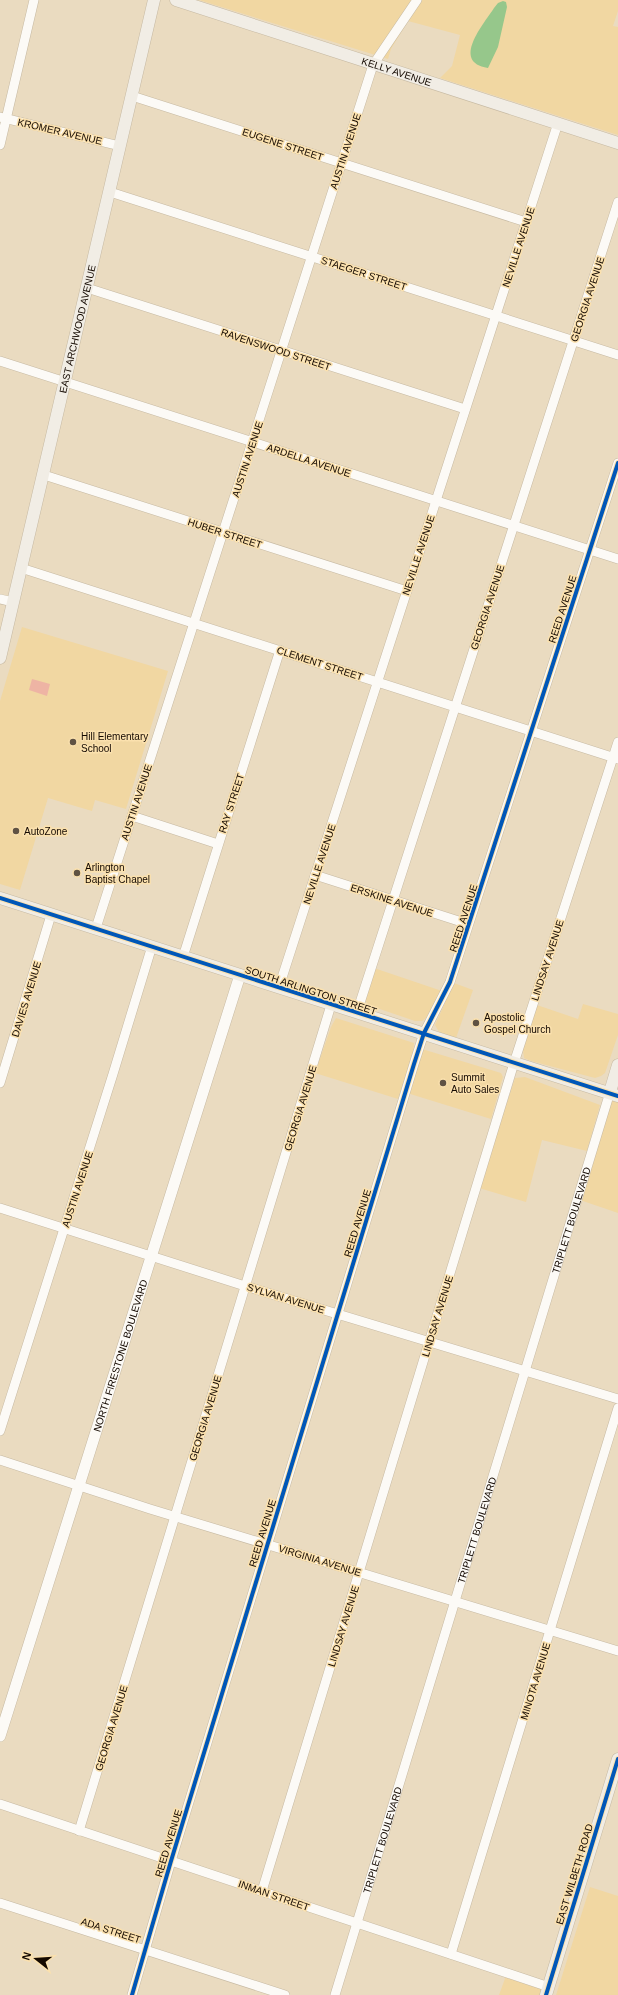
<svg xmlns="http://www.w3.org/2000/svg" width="618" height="1995" font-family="Helvetica,sans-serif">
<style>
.built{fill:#f1d7a2}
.green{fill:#eeb4a4}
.water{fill:#96c78b}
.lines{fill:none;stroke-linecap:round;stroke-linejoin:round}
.minor-casing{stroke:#c6b9a2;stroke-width:10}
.tertiary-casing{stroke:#c6b9a2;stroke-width:12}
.secondary-casing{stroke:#c6b9a2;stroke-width:13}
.minor{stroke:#fcfaf6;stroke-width:9}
.tertiary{stroke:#fcfaf6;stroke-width:11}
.secondary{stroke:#f1ede5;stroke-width:12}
.cycleway-casing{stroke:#fbe1ae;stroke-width:6}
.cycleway{stroke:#0057b8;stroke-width:4}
.poi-dot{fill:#5f5243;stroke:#fbe1ae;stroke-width:1.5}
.labels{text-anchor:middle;stroke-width:3;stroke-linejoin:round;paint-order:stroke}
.street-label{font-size:10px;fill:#140900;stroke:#fbe1ae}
.poi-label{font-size:10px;fill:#140900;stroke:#fbe1ae;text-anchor:start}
</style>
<rect width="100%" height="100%" fill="#eadbc0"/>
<!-- built -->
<g class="built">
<path d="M199 0H618V11L613 26 618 27V135L440 78 452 66 460 35 408 21 391 49 388 59Z"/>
<path d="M22 627 168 671 126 809 95 800 92 811 48 798 20 890 0 884V701Z"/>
<path d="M374 968 442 991 426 1018 422 1021H415L368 1005 365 1000Z"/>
<path d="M454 983 473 990 456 1038 439 1032 435 1025Z"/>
<path d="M583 1004 618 1014V1035L605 1073 601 1076 595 1078 531 1061 524 1058 523 1050 537 1005 578 1019Z"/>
<path d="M336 1018 414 1043 413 1053 398 1099 315 1073 331 1027Z"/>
<path d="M422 1049 501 1073 503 1077 491 1119 407 1093Z"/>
<path d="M525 1077 600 1105 587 1151 542 1140 526 1202 479 1188 515 1078Z"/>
<path d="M610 1092 618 1096V1213L577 1199Z"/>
<path d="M590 1887 618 1896V1995H556Z"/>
<path d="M507 1973 549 1987 546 1995H499Z"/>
</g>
<!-- green -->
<path class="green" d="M32 679 50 684 47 696 29 690Z"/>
<!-- water -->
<path class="water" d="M503 1 506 2 507 7 498 47 488 68C451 62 483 25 494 8L498 3Z"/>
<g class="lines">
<!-- minor casing -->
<g class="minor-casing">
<g id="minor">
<path d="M132 96 526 222"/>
<path d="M0 117 120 146"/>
<path d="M0 145 34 0"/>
<path d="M110 192 618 355"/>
<path d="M87 288 465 409"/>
<path d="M0 361 618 559"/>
<path d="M44 475 407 591"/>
<path d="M21 568 618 759"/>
<path d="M0 599 13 602"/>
<path d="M132 816 218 844"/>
<path d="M315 875 468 924"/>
<path d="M96 928 373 65 417 0"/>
<path d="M183 957 280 650"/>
<path d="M279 987 558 123"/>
<path d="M357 1012 618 202"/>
<path d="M0 1083 51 915"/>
<path d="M0 1208 245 1286 618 1399"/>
<path d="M0 1431 113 1074 152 946"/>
<path d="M0 1460 150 1509 618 1651"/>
<path d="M0 1804 549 1987"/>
<path d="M79 1831 331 1005"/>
<path d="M262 1891 514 1063 618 742"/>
<path d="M0 1903 285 1995"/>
<path d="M451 1954 618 1408"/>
<path d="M132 1995 171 1861 414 1064 424 1033 450 982 618 463"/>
<path id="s1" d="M335 1995 610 1092"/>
</g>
</g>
<!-- tertiary casing -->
<g class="tertiary-casing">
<g id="tertiary">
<path id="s2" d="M0 1736 240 975"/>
</g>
</g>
<!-- secondary casing -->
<g class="secondary-casing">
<g id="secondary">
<path id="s3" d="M176 0 618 143"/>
<path id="s4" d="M0 658 154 0"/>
<path d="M0 898 618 1096"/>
<path d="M610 1092 618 1065"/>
<path d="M546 1995 618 1759"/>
</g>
</g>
<!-- minor -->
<use href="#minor" class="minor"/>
<!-- tertiary -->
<use href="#tertiary" class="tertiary"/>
<!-- secondary -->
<use href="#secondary" class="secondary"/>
<!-- cycleway casing -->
<g class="cycleway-casing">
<g id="cycleway">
<path d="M0 898 618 1096"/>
<path d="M132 1995 171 1861 414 1064 424 1033 450 982 618 463"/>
<path d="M546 1995 618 1759"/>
</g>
</g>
<!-- cycleway -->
<use href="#cycleway" class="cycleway"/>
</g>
<!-- markers -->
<g class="poi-dot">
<circle cx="73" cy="742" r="4"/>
<circle cx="16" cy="831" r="4"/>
<circle cx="77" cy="873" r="4"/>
<circle cx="476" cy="1023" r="4"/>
<circle cx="443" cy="1083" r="4"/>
</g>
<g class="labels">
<!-- street labels -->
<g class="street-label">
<text dy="4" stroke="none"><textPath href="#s3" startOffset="232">KELLY AVENUE</textPath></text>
<text transform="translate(60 131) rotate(13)" y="4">KROMER AVENUE</text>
<text transform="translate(283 144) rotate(18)" y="4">EUGENE STREET</text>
<text transform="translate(345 151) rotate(-72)" y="4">AUSTIN AVENUE</text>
<text transform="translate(518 247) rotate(-72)" y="4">NEVILLE AVENUE</text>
<text transform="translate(364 273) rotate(18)" y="4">STAEGER STREET</text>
<text transform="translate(587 299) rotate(-72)" y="4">GEORGIA AVENUE</text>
<text dy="4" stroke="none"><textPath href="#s4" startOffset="338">EAST ARCHWOOD AVENUE</textPath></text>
<text transform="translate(276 349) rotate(18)" y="4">RAVENSWOOD STREET</text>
<text transform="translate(247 459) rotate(-72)" y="4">AUSTIN AVENUE</text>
<text transform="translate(309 460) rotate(18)" y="4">ARDELLA AVENUE</text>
<text transform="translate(225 533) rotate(18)" y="4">HUBER STREET</text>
<text transform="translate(418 555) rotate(-72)" y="4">NEVILLE AVENUE</text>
<text transform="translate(487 607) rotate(-72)" y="4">GEORGIA AVENUE</text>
<text transform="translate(562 609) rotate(-72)" y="4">REED AVENUE</text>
<text transform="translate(320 663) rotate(18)" y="4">CLEMENT STREET</text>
<text transform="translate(136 802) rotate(-72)" y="4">AUSTIN AVENUE</text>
<text transform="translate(231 803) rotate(-72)" y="4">RAY STREET</text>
<text transform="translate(319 864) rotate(-72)" y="4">NEVILLE AVENUE</text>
<text transform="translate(392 900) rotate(18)" y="4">ERSKINE AVENUE</text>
<text transform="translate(463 918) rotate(-72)" y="4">REED AVENUE</text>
<text transform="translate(547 960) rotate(-72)" y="4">LINDSAY AVENUE</text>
<text transform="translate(311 990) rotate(18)" y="4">SOUTH ARLINGTON STREET</text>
<text transform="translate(26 999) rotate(-73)" y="4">DAVIES AVENUE</text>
<text transform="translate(300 1108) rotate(-73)" y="4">GEORGIA AVENUE</text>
<text transform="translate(77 1189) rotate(-72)" y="4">AUSTIN AVENUE</text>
<text dy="4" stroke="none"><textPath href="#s1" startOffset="810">TRIPLETT BOULEVARD</textPath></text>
<text transform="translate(357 1223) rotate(-73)" y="4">REED AVENUE</text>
<text transform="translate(286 1298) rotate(17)" y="4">SYLVAN AVENUE</text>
<text transform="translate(437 1316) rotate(-73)" y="4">LINDSAY AVENUE</text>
<text dy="4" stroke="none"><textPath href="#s2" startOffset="399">NORTH FIRESTONE BOULEVARD</textPath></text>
<text transform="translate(205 1418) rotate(-73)" y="4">GEORGIA AVENUE</text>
<text dy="4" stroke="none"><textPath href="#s1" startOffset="486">TRIPLETT BOULEVARD</textPath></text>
<text transform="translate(262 1533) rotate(-73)" y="4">REED AVENUE</text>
<text transform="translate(320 1560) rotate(17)" y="4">VIRGINIA AVENUE</text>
<text transform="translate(343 1626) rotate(-73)" y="4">LINDSAY AVENUE</text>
<text transform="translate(535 1681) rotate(-73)" y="4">MINOTA AVENUE</text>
<text transform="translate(111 1728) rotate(-73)" y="4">GEORGIA AVENUE</text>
<text dy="4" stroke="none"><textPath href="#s1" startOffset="162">TRIPLETT BOULEVARD</textPath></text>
<text transform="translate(168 1843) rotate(-73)" y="4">REED AVENUE</text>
<text transform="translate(574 1874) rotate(-73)" y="4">EAST WILBETH ROAD</text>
<text transform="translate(274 1895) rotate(19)" y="4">INMAN STREET</text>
<text transform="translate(111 1930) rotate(18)" y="4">ADA STREET</text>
</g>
<!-- poi labels -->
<g class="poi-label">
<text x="81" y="740">Hill Elementary<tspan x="81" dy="12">School</tspan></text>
<text x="24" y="835">AutoZone</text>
<text x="85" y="871">Arlington<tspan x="85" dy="12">Baptist Chapel</tspan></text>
<text x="484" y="1021">Apostolic<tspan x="484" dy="12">Gospel Church</tspan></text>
<text x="451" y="1081">Summit<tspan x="451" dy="12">Auto Sales</tspan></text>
</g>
</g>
<!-- north arrow -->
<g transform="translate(36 1959) rotate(287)" stroke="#fbe1ae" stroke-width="3" paint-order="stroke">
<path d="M0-3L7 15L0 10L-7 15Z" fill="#140900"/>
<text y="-6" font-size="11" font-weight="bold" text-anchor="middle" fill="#140900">N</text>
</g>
</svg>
